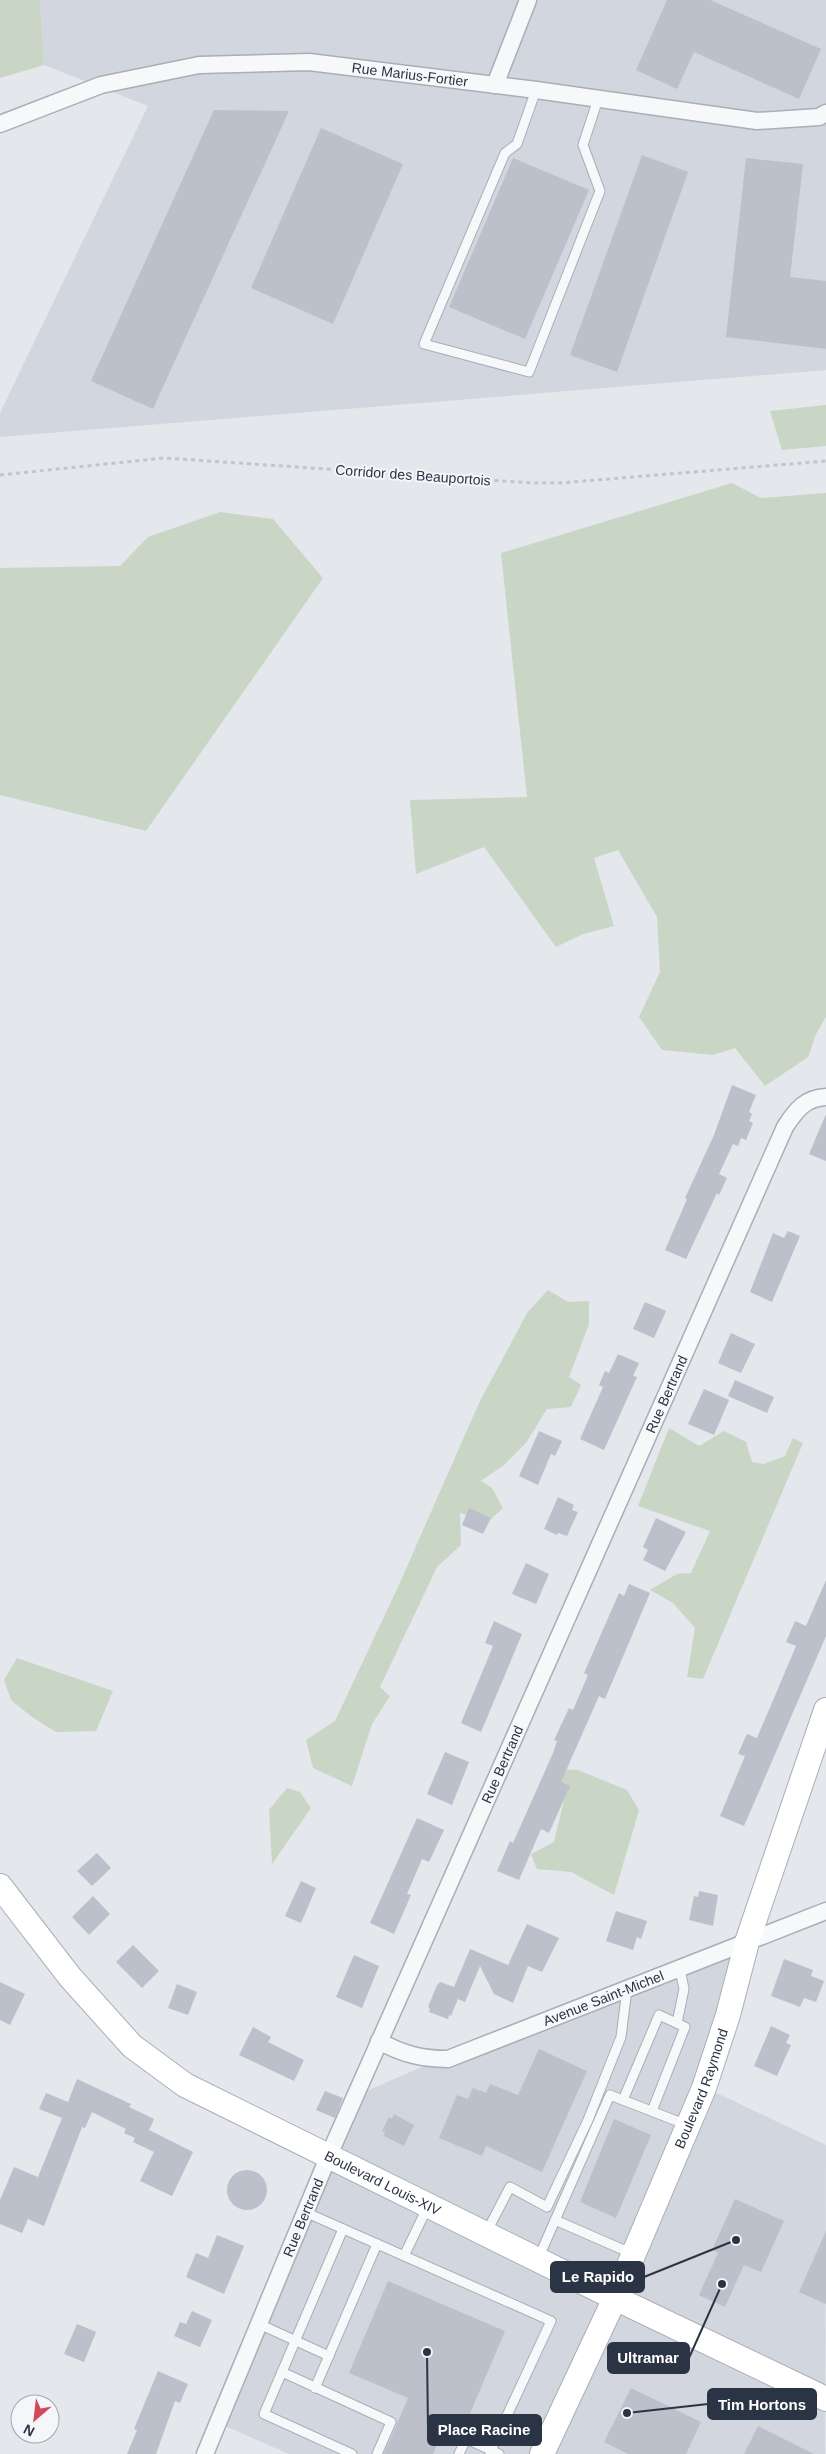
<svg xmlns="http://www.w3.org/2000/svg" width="826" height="2454" font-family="Arial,sans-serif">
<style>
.built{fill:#d2d6de}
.green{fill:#c9d6c5}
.building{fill:#bbc0ca}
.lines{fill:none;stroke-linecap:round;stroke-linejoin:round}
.lane-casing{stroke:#a9aeb7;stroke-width:11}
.street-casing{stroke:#a9aeb7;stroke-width:19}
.secondary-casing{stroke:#a9aeb7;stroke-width:26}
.path{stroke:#c2c5cb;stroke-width:3;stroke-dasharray:4 4;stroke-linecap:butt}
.lane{stroke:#f7f8fa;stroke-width:9}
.street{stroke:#f7f8fa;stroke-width:16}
.secondary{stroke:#fff;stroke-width:24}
.labels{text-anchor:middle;stroke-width:4;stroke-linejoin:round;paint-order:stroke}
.street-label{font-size:14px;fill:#2b3445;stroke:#f4f6f9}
.leader{fill:none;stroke:#2b3445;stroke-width:2}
.callout-dot{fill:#2b3445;stroke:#f4f6f9;stroke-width:2}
.callout{fill:#2b3445;stroke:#2b3445;stroke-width:2}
.callout-label{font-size:15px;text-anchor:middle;font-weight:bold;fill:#fff}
</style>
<rect width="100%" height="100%" fill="#e4e7ec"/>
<!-- built -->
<g class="built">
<path d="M40 0H826V370L0 437V413L148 106 44 65Z"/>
<path d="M747 1942 704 2087 826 2145 825 2454H556L545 2449 542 2454H289L218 2423 355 2096 533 2019Z"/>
</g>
<!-- green -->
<g class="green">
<path d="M0 0H40L44 65 0 78Z"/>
<path d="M826 405V446L782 450 770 411Z"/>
<path d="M732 483 761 498 826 493V1017L816 1034 808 1057 765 1086 735 1048 713 1055 662 1050 639 1017 660 972 657 917 618 850 594 858 614 926 583 934 556 947 484 847 416 874 410 800 527 797 501 553Z"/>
<path d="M220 512 273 519 323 578 146 831 0 795V568L120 566 148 537Z"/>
<path d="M548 1290 568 1302 589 1301V1324L569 1377 581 1385 571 1407 547 1409 526 1443 504 1465 481 1481 492 1488 503 1508 488 1522 460 1513 461 1545 437 1567 380 1687 390 1696 372 1724 352 1786 313 1768 306 1740 335 1721 398 1587 479 1403 527 1313Z"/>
<path d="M669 1428 699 1446 724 1431 746 1442 752 1462 764 1464 785 1456 793 1438 803 1443 703 1679 687 1677 695 1628 673 1603 650 1590 677 1574 691 1573 710 1531 638 1506Z"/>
<path d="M17 1658 113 1691 96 1731 56 1732 32 1717 11 1700 4 1680Z"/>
<path d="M550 1769 578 1770 627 1790 639 1810 614 1895 571 1872 537 1869 531 1854 554 1842 564 1800Z"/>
<path d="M287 1788 300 1792 311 1808 272 1864 269 1810Z"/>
</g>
<!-- building -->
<g class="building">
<path d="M667 0H710L821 49 799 99 694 52 677 89 636 70Z"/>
<path d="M214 110 289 111 153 409 91 381Z"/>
<path d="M321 128 403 164 333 324 251 288Z"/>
<path d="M642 155 688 172 617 372 570 355Z"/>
<path d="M513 158 589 190 525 339 449 307Z"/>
<path d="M746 158 803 164 790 277 826 281V349L726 337Z"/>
<path d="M732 1085 756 1095 749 1112 752 1114 749 1121 753 1123 746 1140 741 1138 738 1146 733 1144 719 1174 727 1178 719 1195 717 1193 686 1259 665 1250 687 1199 685 1198 714 1135Z"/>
<path d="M826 1114V1161L809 1154Z"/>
<path d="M788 1231 800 1236 772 1302 750 1292 773 1233 784 1238Z"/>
<path d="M645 1302 666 1311 654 1338 633 1329Z"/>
<path d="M731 1333 755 1344 741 1373 718 1363Z"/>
<path d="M618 1354 639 1363 633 1376 637 1377 604 1450 580 1439 603 1387 599 1385 605 1371 609 1373Z"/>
<path d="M735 1380 774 1397 767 1413 728 1396Z"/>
<path d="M704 1389 729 1400 714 1435 688 1424Z"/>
<path d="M539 1431 562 1441 555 1456 551 1454 538 1485 519 1476Z"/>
<path d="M558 1497 574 1505 572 1510 578 1512 567 1536 558 1533 557 1535 544 1529Z"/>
<path d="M469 1508 491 1518 483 1534 462 1525Z"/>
<path d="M656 1518 686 1532 665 1571 643 1560 648 1550 643 1547Z"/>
<path d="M526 1563 549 1574 536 1604 512 1594Z"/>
<path d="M826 1580V1636L744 1826 720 1816 745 1756 738 1754 747 1734 757 1738 796 1646 786 1642 795 1621 806 1626Z"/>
<path d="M629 1584 650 1593 605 1699 599 1696 561 1782 570 1786 549 1833 541 1829 519 1880 497 1871 510 1841 513 1843 553 1753 557 1741 554 1740 569 1708 573 1710 588 1675 584 1673 619 1593 624 1596Z"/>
<path d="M494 1621 522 1634 481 1732 461 1723 493 1646 485 1643Z"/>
<path d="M445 1752 469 1762 452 1805 427 1794Z"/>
<path d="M417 1818 444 1830 429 1862 422 1859 407 1894 411 1895 394 1934 370 1923Z"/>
<path d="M97 1853 111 1868 92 1886 77 1871Z"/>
<path d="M301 1881 316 1888 301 1923 285 1916Z"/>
<path d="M699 1891 718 1895 713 1926 689 1920 694 1896 698 1897Z"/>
<path d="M93 1896 110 1914 89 1935 72 1917Z"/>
<path d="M616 1911 647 1921 641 1939 637 1937 633 1950 606 1941Z"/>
<path d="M527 1924 559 1938 542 1972 528 1966 513 2003 494 1994 480 1966 465 2002 458 1999 451 2016 449 2015 448 2019 429 2012 430 2008 428 2007 437 1985 440 1982 454 1987 470 1949 508 1965Z"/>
<path d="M133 1945 159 1971 142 1988 116 1962Z"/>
<path d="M354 1955 379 1966 362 2008 336 1997Z"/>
<path d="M784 1959 813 1970 811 1976 824 1981 816 2002 804 1998 800 2007 771 1996Z"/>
<path d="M0 1982 25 1994 10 2025 0 2020Z"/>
<path d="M177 1984 197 1992 188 2015 168 2008Z"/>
<path d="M771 2026 790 2035 786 2043 791 2045 777 2076 754 2066Z"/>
<path d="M253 2027 271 2037 268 2042 304 2060 294 2081 239 2055Z"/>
<path d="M539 2049 587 2071 542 2172 486 2146 482 2156 439 2138 457 2095 468 2099 473 2088 486 2093 490 2084 518 2095Z"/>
<path d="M77 2079 131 2104 129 2107 154 2119 149 2130 193 2152 172 2196 140 2181 154 2152 133 2142 135 2138 124 2133 126 2129 92 2112 85 2128 82 2127 44 2226 28 2219 22 2233 0 2224V2200L14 2167 38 2177 62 2118 39 2109 46 2093 68 2102Z"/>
<path d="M325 2091 343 2098 335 2118 316 2110Z"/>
<path d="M394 2114 414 2125 404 2146 384 2136 385 2132 382 2131 389 2117 392 2119Z"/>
<path d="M614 2119 651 2135 616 2218 580 2202Z"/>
<circle cx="247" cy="2190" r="20"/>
<path d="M735 2199 784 2221 761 2272 744 2265 725 2307 699 2295 718 2253 712 2250Z"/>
<path d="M826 2231V2304L799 2292Z"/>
<path d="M217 2235 244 2246 224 2294 186 2277 196 2253 208 2258Z"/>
<path d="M388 2281 505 2331 466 2423 450 2416 433 2454H384L408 2398 349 2373Z"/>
<path d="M192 2311 212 2320 200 2347 174 2336 180 2322 186 2324Z"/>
<path d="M77 2324 96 2332 84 2362 64 2354Z"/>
<path d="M158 2371 188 2384 180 2403 175 2401 156 2454H127L137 2430 134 2429Z"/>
<path d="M631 2388 701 2422 686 2454H628L604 2442Z"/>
<path d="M758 2426 814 2454H744Z"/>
</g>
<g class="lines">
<!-- lane casing -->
<g class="lane-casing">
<g id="lane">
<path d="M536 90 517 144 505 153 424 344 529 372 600 191 583 145 598 99"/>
<path d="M677 2023 684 1989 680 1969"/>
<path d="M623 2100 659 2015 685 2027 652 2111"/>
<path d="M305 2212 551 2321 491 2450 499 2454"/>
<path d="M555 2220 633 2254"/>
<path d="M343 2229 264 2414 352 2454"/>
<path d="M486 2233 510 2187 547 2207 588 2120 621 2037 627 1989"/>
<path d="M404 2256 428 2206"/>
<path d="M538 2259 610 2095 687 2125"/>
<path d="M259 2324 329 2356"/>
<path d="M282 2372 391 2422 377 2454"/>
<path d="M315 2388 377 2244"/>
<path d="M459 2454 466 2439 491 2450 490 2454"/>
</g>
</g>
<!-- street casing -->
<g class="street-casing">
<g id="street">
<path d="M495 85 528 0"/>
<path id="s1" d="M0 124 101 85 199 65 309 62 536 90 757 121 819 117 826 113"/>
<path id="s2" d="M379 2041C402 2054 422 2059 448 2059L826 1911"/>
<path id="s3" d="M205 2454 329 2155 785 1127C796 1110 805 1098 826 1097"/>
</g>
</g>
<!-- secondary casing -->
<g class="secondary-casing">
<g id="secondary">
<path id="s4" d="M0 1886 70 1977 132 2046 185 2085 615 2298 826 2399"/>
<path id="s5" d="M542 2454 615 2298 704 2088 728 2015 747 1942 826 1710"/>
</g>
</g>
<!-- path -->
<path class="path" d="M0 475 164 458 533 483H560L826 461"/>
<!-- lane -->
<use href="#lane" class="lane"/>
<!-- street -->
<use href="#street" class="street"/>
<!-- secondary -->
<use href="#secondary" class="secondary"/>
</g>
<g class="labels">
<!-- street labels -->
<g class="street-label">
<text dy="5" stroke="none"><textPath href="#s1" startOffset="420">Rue Marius-Fortier</textPath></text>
<text transform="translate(413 475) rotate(4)" y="5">Corridor des Beauportois</text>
<text dy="5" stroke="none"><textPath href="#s3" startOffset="1156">Rue Bertrand</textPath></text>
<text dy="5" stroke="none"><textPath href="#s3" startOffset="751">Rue Bertrand</textPath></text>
<text dy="5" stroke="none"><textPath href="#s2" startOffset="239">Avenue Saint-Michel</textPath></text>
<text dy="5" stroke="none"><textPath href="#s5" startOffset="399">Boulevard Raymond</textPath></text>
<text dy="5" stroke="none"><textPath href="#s4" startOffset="494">Boulevard Louis-XIV</textPath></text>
<text dy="5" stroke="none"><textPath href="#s3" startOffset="256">Rue Bertrand</textPath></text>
</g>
</g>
<!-- callouts -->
<path class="leader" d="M736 2240L644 2277M722 2284L689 2358M627 2413L708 2404M427 2352L428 2430"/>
<g class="callout-dot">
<circle cx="736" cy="2240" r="5"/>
<circle cx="722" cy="2284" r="5"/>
<circle cx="627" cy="2413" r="5"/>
<circle cx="427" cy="2352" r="5"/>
</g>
<g class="callout">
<rect x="551" y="2262" width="93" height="30" rx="5"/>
<rect x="608" y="2343" width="81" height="30" rx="5"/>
<rect x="708" y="2389" width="108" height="30" rx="5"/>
<rect x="428" y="2415" width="113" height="30" rx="5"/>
</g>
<g class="callout-label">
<text x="598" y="2282">Le Rapido</text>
<text x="648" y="2363">Ultramar</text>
<text x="762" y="2410">Tim Hortons</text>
<text x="484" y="2435">Place Racine</text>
</g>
<!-- north arrow -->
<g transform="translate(35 2419) rotate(208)"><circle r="24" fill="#f4f6f9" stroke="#a4a8b1"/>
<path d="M0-4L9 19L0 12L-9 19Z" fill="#d1495b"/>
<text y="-8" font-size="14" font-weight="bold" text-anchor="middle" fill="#2b3445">N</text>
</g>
</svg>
